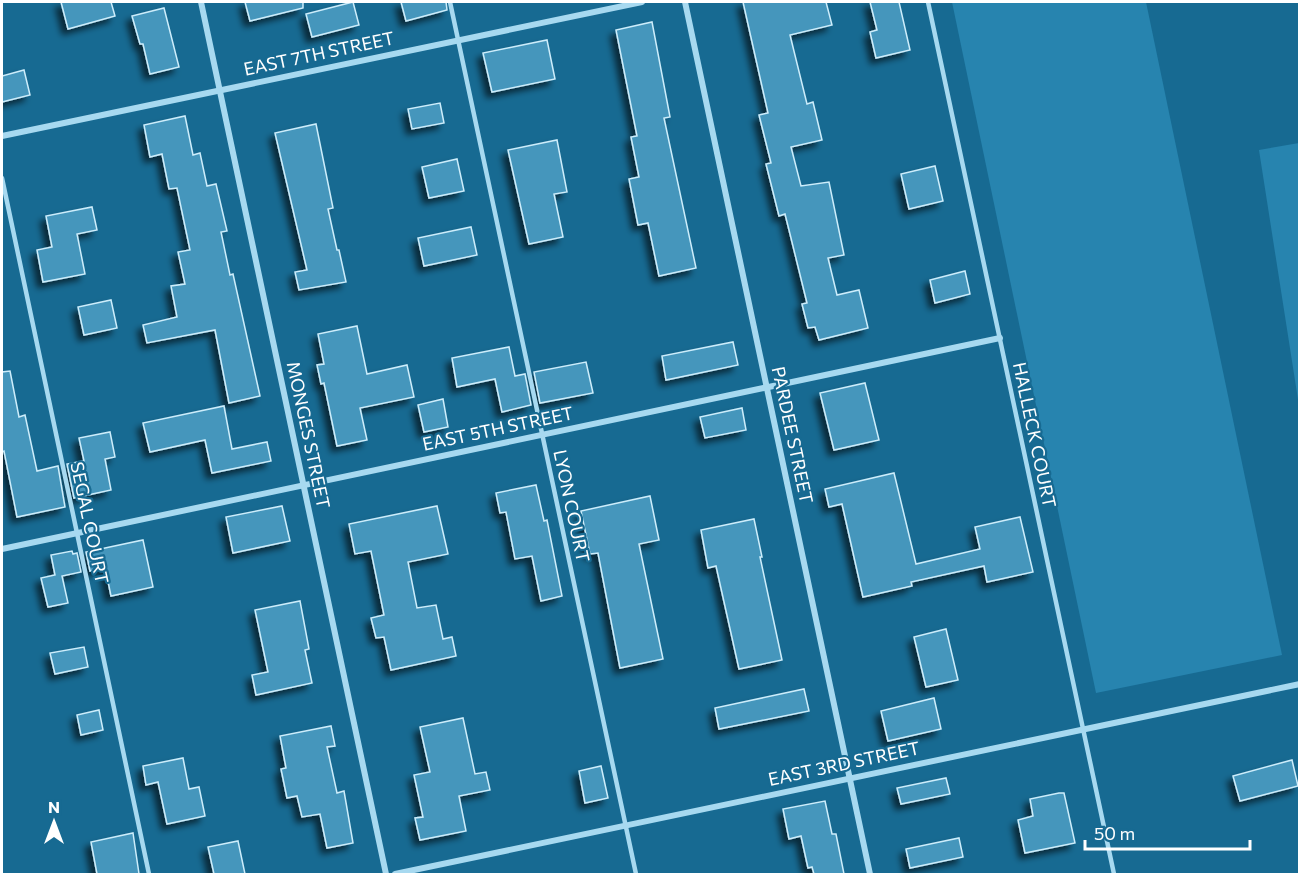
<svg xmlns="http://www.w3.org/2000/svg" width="1301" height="876" font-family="Commissioner,sans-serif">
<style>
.green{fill:#2784af}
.building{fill:#4496bc;stroke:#cdedfb;stroke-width:1.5;filter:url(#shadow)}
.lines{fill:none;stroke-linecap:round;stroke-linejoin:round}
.lane{stroke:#a7d9f0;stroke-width:4.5}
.street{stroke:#a7d9f0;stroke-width:6}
.labels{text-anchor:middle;stroke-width:4.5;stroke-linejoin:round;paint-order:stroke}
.street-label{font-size:18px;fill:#fff;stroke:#176a92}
</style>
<defs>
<filter id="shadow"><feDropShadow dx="-5.5" dy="5.5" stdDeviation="3" flood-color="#0009"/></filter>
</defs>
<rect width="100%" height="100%" fill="#176a92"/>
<!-- green -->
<g class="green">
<path d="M952 2H1146L1282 655 1096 693Z"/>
<path d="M1299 143H1300L1299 406 1259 150Z"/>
</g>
<!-- building -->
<g class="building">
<path d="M61 2H111L115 16 68 29Z"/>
<path d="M245 2H303V8L250 21Z"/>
<path d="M353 2 359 25 312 37 306 14Z"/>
<path d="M401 2H446L447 10 406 21Z"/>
<path d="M743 2H826L832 25 790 35 807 104 813 102 822 140 791 147 801 186 829 182 844 255 828 258 837 295 859 290 868 328 819 340 815 327 808 328 802 304 807 303 790 234 785 214 779 216 766 164 771 163 759 115 768 113Z"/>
<path d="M870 2H899L910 50 876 58 870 32 877 30Z"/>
<path d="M164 8 179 67 150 74 143 44H140L132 16Z"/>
<path d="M652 22 670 117 664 118 696 268 659 276 648 223 638 225 629 179 639 177 631 137 637 136 616 30Z"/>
<path d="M547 40 555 79 492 92 483 53Z"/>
<path d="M24 70 30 95 2 102V76Z"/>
<path d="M440 103 444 123 412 129 408 109Z"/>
<path d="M185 116 193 155 200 153 207 186 216 184 227 231 221 232 230 275 233 274 260 396 229 403 215 330 147 343 143 325 177 317 171 286 185 284 178 252 190 250 177 188 169 189 162 154 150 157 144 125Z"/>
<path d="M316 124 333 208 328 209 337 250H339L346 282 299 290 295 272 307 270 275 133Z"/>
<path d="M557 140 567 192 554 194 563 237 529 244 508 150Z"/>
<path d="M457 159 464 191 429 198 422 167Z"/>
<path d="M935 166 943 201 909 209 901 174Z"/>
<path d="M92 207 97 230 77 234 85 274 43 282 37 250 52 247 46 216Z"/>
<path d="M471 227 477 255 424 266 418 238Z"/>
<path d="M965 271 970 294 935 303 930 280Z"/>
<path d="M111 300 117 328 84 335 78 307Z"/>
<path d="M357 326 367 374 407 365 414 397 360 408 367 440 337 446 324 383 321 384 317 365 324 364 318 334Z"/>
<path d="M733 342 738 365 666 380 662 356Z"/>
<path d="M509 347 515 376 525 374 531 405 502 412 495 379 457 387 452 358Z"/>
<path d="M586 362 593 393 540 403 534 372Z"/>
<path d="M10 371 19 417 25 415 37 471 58 466 65 507 17 517 4 451 2 452V372Z"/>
<path d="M865 383 879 440 834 450 820 393Z"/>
<path d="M443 399 448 427 424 432 418 405Z"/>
<path d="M224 406 232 449 267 442 271 461 212 473 205 440 150 452 143 423Z"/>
<path d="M742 408 746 430 705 438 700 417Z"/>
<path d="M110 432 115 457 105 459 111 490 74 498 67 464 84 461 79 438Z"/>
<path d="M894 473 916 564 980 549 975 527 1020 517 1033 572 987 582 984 566 911 582 912 586 863 597 842 504 829 507 825 489Z"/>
<path d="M536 485 544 521 547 520 562 596 541 601 532 556 515 559 506 512 500 513 496 493Z"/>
<path d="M650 496 659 540 639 544 663 659 620 668 598 553 590 554 581 511Z"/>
<path d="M282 506 290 541 233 553 226 517Z"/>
<path d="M437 506 448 554 408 562 417 608 436 605 443 639 452 637 456 656 391 670 384 637 376 638 371 618 384 615 371 551 355 554 349 524Z"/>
<path d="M754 519 762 557H760L782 660 739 669 716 566 708 568 701 530Z"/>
<path d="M143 540 153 587 111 596 105 567 90 571 86 552Z"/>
<path d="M72 551 73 554 77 553 81 572 62 576 68 603 48 607 41 578 55 575 51 555Z"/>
<path d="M300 601 309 649 305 650 312 683 256 695 252 675 268 672 255 610Z"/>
<path d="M946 629 958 680 926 687 914 637Z"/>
<path d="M84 647 88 667 55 674 50 653Z"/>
<path d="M804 689 809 711 719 729 715 708Z"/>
<path d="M934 698 941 729 888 741 881 711Z"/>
<path d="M99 710 103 730 81 735 77 715Z"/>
<path d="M463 718 475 774 486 772 490 790 459 796 466 831 420 840 415 818 423 817 414 775 430 772 420 727Z"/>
<path d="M331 726 335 746 327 747 337 793 344 791 353 843 327 848 320 814 302 817 297 796 287 798 281 769 286 768 280 736Z"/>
<path d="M183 758 189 789 199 787 205 816 167 824 158 782 146 785 143 766Z"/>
<path d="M1292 760 1298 786 1240 801 1233 776Z"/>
<path d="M601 766 608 798 585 803 579 771Z"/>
<path d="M946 778 950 794 901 804 897 788Z"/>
<path d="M1059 793H1064L1075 843 1025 853 1018 820 1033 816 1030 799Z"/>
<path d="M825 801 832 834H836L844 874H814L812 867 808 868 801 836 789 839 783 809Z"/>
<path d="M133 833 139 874H97L91 842Z"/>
<path d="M959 838 963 857 910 868 906 849Z"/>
<path d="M238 841 245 874H214L208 847Z"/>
</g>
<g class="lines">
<!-- lane -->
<g class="lane">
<path d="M450 2 636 874"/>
<path d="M928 2 1114 874"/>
<path d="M2 178 149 874"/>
</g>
<!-- street -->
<g class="street">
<path d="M201 2 386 874"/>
<path d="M685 2 870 874"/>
<path d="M2 136 642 2"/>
<path d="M2 549 1000 338"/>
<path d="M395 874 1300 684"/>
</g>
</g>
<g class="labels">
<!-- street labels -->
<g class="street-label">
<text transform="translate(319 54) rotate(-12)" y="6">EAST 7TH STREET</text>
<text transform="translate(498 429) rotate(-12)" y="6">EAST 5TH STREET</text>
<text transform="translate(308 435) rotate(78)" y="6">MONGES STREET</text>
<text transform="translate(792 435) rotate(78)" y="6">PARDEE STREET</text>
<text transform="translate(1034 435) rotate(78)" y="6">HALLECK COURT</text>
<text transform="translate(571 506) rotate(78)" y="6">LYON COURT</text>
<text transform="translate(89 523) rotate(78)" y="6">SEGAL COURT</text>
<text transform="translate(844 764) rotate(-12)" y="6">EAST 3RD STREET</text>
</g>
</g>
<!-- border -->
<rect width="1301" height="876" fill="none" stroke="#ffffff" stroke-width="6"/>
<!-- north arrow -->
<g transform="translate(54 822)" stroke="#176a92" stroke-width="4.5" paint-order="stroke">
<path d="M0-4.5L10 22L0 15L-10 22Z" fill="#ffffff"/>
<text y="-9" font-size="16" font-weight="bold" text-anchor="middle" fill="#ffffff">N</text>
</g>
<!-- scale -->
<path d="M1085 840v9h165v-9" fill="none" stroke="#ffffff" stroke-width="3"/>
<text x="1094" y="840" font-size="18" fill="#ffffff" stroke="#176a92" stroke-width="4.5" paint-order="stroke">50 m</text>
</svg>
